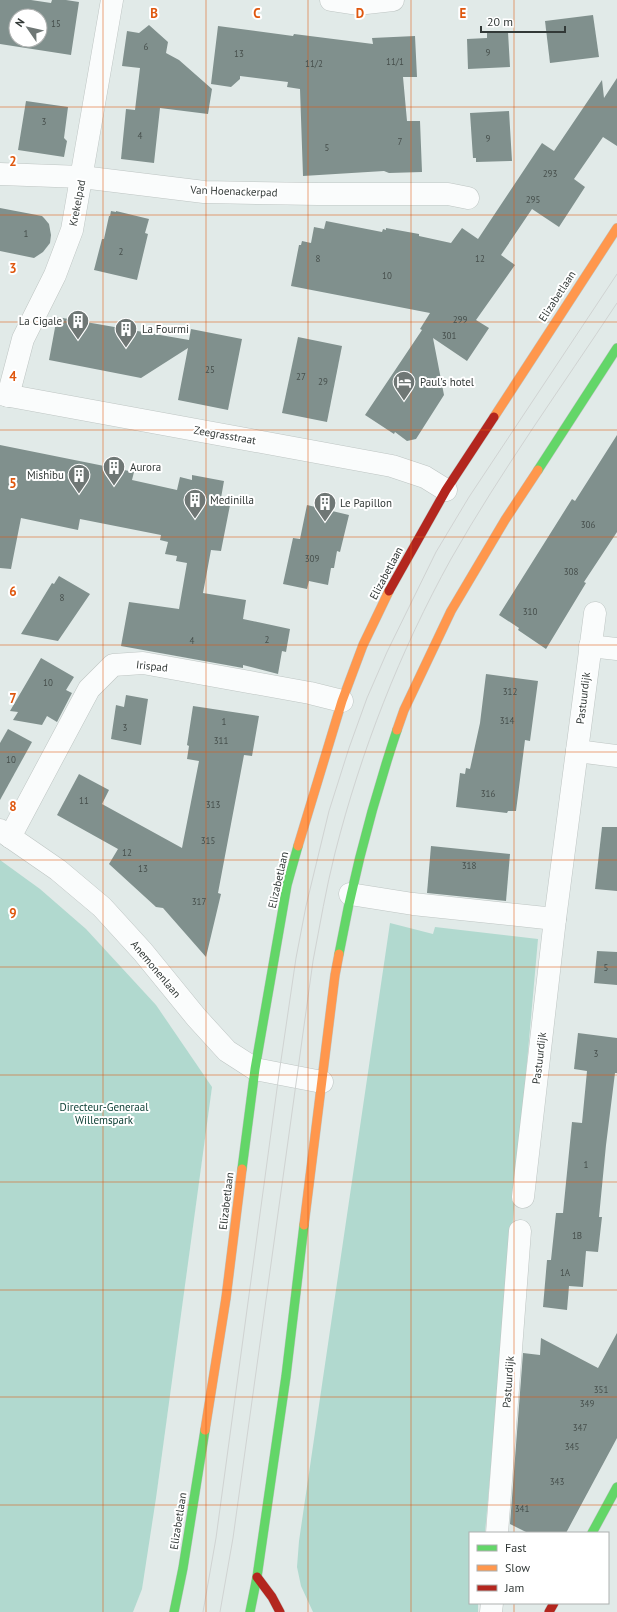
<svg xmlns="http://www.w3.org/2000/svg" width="617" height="1612" font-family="'PT Sans',sans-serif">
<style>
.green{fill:#b1d9cf}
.building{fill:#80908d;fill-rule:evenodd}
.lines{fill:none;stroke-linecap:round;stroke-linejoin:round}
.street-casing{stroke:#bec5c3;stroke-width:23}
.fast-casing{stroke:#bec5c3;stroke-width:10}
.slow-casing{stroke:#bec5c3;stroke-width:10}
.jam-casing{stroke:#bec5c3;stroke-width:10}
.street{stroke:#fafcfc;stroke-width:22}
.fast{stroke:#63d668;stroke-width:9}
.slow{stroke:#ff974d;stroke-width:9}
.jam{stroke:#b3261e;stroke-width:9}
.tram{stroke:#d0d3d2;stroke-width:1}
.grid{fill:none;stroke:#df570e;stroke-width:1;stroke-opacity:0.55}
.labels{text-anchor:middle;stroke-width:4;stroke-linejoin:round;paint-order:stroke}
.number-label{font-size:9px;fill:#464f4c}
.street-label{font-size:11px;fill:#323937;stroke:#fff}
.poi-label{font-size:11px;fill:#323937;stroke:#fff;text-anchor:start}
.park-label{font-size:11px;fill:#0f4137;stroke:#fff}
.grid-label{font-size:13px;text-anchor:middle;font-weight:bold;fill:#df570e;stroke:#fff;stroke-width:4;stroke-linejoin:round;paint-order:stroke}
</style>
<rect width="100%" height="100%" fill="#e1eae8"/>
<!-- green -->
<g class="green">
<path d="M0 860 40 889 86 929 156 1005 212 1087 156 1498 142 1589 133 1612H0Z"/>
<path d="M390 923 433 934 435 927 538 939 485 1533H470V1603H478V1612H313L301 1586 297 1567 299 1541Z"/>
</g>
<!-- building -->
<g class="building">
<path d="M0 0H31L51 3 52 0H66L79 2 71 55 0 44ZM16 16H40V40H16Z"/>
<path d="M593 15 599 57 550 63 545 21Z"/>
<path d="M149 25 168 42 166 53 179 60 212 89 208 114 160 108 154 163 121 159 126 109 135 110 140 68 122 66 127 31 139 33Z"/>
<path d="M218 26 293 36 294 34 373 44 372 38 415 36 417 77H403L407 121H420L422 172 389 173 384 171 303 176 300 89 287 87 288 82 240 76V79L231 87 211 84Z"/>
<path d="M508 32 510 67 468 69 467 39 487 38V33Z"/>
<path d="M617 78V146L603 137 574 179 585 187 559 227 532 209 501 255 515 265 476 320 489 328 467 361 433 338 444 395 416 439 407 441 395 432 394 434 365 415 422 330 420 329 430 313 291 286 299 245H301L302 241 311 243 314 227 324 229 326 221 382 232 383 229 386 230V228L419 234V236L451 243 462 228 478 239 542 143 554 151 602 80 604 98Z"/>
<path d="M26 101 68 107 64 138 67 141 64 157 18 150Z"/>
<path d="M509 111 512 161 476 162V158H473L470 113Z"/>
<path d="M0 208 42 216 44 218 49 224 51 235 50 243 43 252 34 258 0 251Z"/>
<path d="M111 211 116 212V211L149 219 145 233 148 234 137 280 94 270 102 239H104L109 216H110Z"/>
<path d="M57 317 189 340 191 329 242 339 228 410 178 400 188 348 141 378 49 360Z"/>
<path d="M298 337 342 346 327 422 282 413Z"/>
<path d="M617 435V532L584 582 586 583 546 649 518 630 519 628 499 615 572 499 575 501Z"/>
<path d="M0 445 134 472 132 480 177 490 180 477 192 480V475L224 481 221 498 231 500 221 551 211 550 203 593 246 600 243 619 290 629 286 652 282 651 278 674 243 665V668L121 646 129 602 179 609 187 563 176 561 177 556 165 554 168 542 160 540 161 535 80 519 78 530 21 518 11 569 0 568Z"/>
<path d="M307 505 349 515 340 552 337 551 334 568H331L328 585 309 581 307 589 283 584 293 538 300 539Z"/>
<path d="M59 576 90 594 58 641 21 634 52 583 54 584Z"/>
<path d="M41 658 74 677 66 690 72 693 57 722 47 716 42 725 13 720 18 712 10 711Z"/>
<path d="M486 674 538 681 530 741 525 740 516 811H508L507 813 456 807 460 773 465 774 466 768 470 769 480 723Z"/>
<path d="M126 695 148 699 141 745 111 739 116 705 124 707Z"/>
<path d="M193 706 259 716 252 756 244 755 218 893 221 894 206 957 163 908 156 907 109 864 118 849 57 815 79 774 109 790 102 804 182 848 199 761 187 759 189 746 187 745Z"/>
<path d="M8 729 32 742 0 800V743Z"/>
<path d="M602 827H617V891L595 889Z"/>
<path d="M431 846 510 854 506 901 427 893Z"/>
<path d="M597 951 617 952V985L594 983Z"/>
<path d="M578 1033 617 1038V1073H615L606 1145 599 1217H602L598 1252 586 1251 583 1287 569 1286 567 1310 543 1307 547 1260H551L556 1213H563L572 1122 582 1123 587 1071 574 1069Z"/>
<path d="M617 1333V1438L566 1533H528L510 1524 523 1353 540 1355 541 1338 598 1368Z"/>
</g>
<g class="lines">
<!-- street casing -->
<g class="street-casing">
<g id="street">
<path d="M331 0 357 4 393 0"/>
<path d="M0 174 82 177 204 192 318 194H448L468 198"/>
<path d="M0 394 392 466 425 477 446 490"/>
<path d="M8 396 23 339 55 275 72 230 112 0"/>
<path d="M590 646 617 649"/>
<path d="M577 751 617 756"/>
<path d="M0 830 58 870 102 907 143 952 196 1017 227 1051 255 1069 322 1082"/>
<path d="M10 837 89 689 113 665 143 663 310 693 342 701"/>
<path d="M350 894 413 904 555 919"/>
<path d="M523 1197 555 919 595 613"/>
<path d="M497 1533 520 1231"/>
<path d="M491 1612 492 1603"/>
</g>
</g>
<!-- fast casing -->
<g class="fast-casing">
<g id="fast">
<path d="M538 470 617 348"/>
<path d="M339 954C353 877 372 805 397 730"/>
<path d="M242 1169 255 1069 287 885 298 846"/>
<path d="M592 1533 617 1487"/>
<path d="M174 1612 183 1568 205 1430"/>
<path d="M250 1612 257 1577 286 1376 304 1225"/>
</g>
</g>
<!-- slow casing -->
<g class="slow-casing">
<g id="slow">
<path d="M494 417 617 228"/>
<path d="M397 730 404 710 451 611 505 520 538 470"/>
<path d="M298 846 342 701 363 645 389 591"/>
<path d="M304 1225 335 975 339 954"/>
<path d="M205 1430 226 1298 242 1169"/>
</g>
</g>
<!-- jam casing -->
<g class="jam-casing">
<g id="jam">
<path d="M389 591 446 490 494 417"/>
<path d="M257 1577 272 1597 280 1612"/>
<path d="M549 1612 554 1603"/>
</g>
</g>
<!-- street -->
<use href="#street" class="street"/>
<!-- fast -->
<use href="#fast" class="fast"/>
<!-- slow -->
<use href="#slow" class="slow"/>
<!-- jam -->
<use href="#jam" class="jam"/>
<!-- tram -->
<g class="tram">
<path d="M203 1612 216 1538 279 1074 296 958 306 906 329 811 349 748 367 698 387 652 436 552 469 497 617 274"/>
<path d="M220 1612 233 1538 313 961C320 925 326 888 335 853 361 751 400 651 451 559 501 471 561 388 617 303"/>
</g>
</g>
<!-- grid -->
<path class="grid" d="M103 0V1612M206 0V1612M308 0V1612M411 0V1612M514 0V1533M0 107H617M0 215H617M0 322H617M0 430H617M0 537H617M0 645H617M0 752H617M0 860H617M0 967H617M0 1075H617M0 1182H617M0 1290H617M0 1397H617M0 1505H617M514 1603V1612"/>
<!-- icons -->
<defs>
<g id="building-pin" transform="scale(1.15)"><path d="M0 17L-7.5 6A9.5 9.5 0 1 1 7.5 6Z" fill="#6f7775" stroke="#fff"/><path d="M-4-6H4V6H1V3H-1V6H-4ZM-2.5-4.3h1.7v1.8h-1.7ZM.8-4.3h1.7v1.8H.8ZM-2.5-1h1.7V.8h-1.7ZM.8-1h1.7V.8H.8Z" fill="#fff"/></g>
<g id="hotel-pin" transform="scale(1.15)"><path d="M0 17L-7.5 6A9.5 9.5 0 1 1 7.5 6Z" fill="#6f7775" stroke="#fff"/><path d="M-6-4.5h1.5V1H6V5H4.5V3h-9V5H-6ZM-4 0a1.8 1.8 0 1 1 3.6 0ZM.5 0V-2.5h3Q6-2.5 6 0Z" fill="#fff"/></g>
</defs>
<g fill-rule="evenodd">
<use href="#building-pin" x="78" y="321"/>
<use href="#building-pin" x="126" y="329"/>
<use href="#hotel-pin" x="404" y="382"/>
<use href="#building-pin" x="114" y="467"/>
<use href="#building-pin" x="79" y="475"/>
<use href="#building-pin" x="195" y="500"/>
<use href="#building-pin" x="325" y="503"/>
</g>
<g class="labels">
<!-- number labels -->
<g class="number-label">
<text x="56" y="27">15</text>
<text x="146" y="50">6</text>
<text x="488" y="56">9</text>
<text x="239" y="57">13</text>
<text x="395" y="65">11/1</text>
<text x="314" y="67">11/2</text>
<text x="44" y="125">3</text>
<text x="140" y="139">4</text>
<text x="488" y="142">9</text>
<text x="400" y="145">7</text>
<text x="327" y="151">5</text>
<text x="550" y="177">293</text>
<text x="533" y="203">295</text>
<text x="26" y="237">1</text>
<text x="121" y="255">2</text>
<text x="318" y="262">8</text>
<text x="480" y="262">12</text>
<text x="387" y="279">10</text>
<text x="460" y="323">299</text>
<text x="449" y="339">301</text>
<text x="210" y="373">25</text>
<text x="301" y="380">27</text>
<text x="323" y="385">29</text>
<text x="588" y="528">306</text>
<text x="312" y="562">309</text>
<text x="571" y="575">308</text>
<text x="62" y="601">8</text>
<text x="530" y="615">310</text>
<text x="267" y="643">2</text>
<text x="192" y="644">4</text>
<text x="48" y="686">10</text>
<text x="510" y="695">312</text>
<text x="507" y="724">314</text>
<text x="224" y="725">1</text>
<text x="125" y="731">3</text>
<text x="221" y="744">311</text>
<text x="11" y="763">10</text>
<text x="488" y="797">316</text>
<text x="84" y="804">11</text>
<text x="213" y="808">313</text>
<text x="208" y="844">315</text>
<text x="127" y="856">12</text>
<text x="469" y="869">318</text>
<text x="143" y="872">13</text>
<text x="199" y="905">317</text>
<text x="606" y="971">5</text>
<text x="596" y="1057">3</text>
<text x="586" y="1168">1</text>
<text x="577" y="1239">1B</text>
<text x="565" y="1276">1A</text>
<text x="601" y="1393">351</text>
<text x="587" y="1407">349</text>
<text x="580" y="1431">347</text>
<text x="572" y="1450">345</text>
<text x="557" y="1485">343</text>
<text x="522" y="1512">341</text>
</g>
<!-- street labels -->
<g class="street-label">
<text transform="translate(234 191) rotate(2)" y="4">Van Hoenackerpad</text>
<text transform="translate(77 203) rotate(-79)" y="4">Krekelpad</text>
<text transform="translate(557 296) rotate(-57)" y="4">Elizabetlaan</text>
<text transform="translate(225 435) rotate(10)" y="4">Zeegrasstraat</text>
<text transform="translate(386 573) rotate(-62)" y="4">Elizabetlaan</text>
<text transform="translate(152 666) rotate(6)" y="4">Irispad</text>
<text transform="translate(583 698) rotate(-83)" y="4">Pastuurdijk</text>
<text transform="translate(278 880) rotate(-77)" y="4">Elizabetlaan</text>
<text transform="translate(156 969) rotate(50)" y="4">Anemonenlaan</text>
<text transform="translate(539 1058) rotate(-83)" y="4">Pastuurdijk</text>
<text transform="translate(226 1201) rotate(-83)" y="4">Elizabetlaan</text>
<text transform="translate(508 1382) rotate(-86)" y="4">Pastuurdijk</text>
<text transform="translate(178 1521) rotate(-81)" y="4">Elizabetlaan</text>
</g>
<!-- poi labels -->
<g class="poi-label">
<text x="62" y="325" text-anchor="end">La Cigale</text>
<text x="142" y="333">La Fourmi</text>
<text x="420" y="386">Paul's hotel</text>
<text x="130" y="471">Aurora</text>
<text x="64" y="479" text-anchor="end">Mishibu</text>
<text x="210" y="504">Medinilla</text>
<text x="340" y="507">Le Papillon</text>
</g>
<!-- park labels -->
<g class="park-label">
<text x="104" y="1111">Directeur-Generaal<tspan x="104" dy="13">Willemspark</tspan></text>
</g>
</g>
<g class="grid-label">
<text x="154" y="18">B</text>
<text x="257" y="18">C</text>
<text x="360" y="18">D</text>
<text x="463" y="18">E</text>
<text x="13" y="166">2</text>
<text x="13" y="273">3</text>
<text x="13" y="381">4</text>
<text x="13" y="488">5</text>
<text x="13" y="596">6</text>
<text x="13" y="703">7</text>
<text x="13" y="811">8</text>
<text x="13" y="918">9</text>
</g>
<!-- legend -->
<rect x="469" y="1532" width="140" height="72" fill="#ffffff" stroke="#adb0af"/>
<rect x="477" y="1545" width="20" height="6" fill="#63d668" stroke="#adb0af"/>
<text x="505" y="1552" font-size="12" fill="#323937">Fast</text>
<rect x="477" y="1565" width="20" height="6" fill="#ff974d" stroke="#adb0af"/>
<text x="505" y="1572" font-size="12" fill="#323937">Slow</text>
<rect x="477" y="1585" width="20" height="6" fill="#b3261e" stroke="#adb0af"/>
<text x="505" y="1592" font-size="12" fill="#323937">Jam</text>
<!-- north arrow -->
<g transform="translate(28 28) rotate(304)"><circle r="19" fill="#ffffff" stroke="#adb0af"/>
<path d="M0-3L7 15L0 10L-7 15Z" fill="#6f7775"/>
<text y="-6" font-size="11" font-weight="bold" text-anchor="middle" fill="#323937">N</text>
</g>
<!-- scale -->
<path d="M481 26v6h84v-6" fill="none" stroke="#323937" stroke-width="2"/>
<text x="487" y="26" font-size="12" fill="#323937" stroke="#ffffff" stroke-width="3" paint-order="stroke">20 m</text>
</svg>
